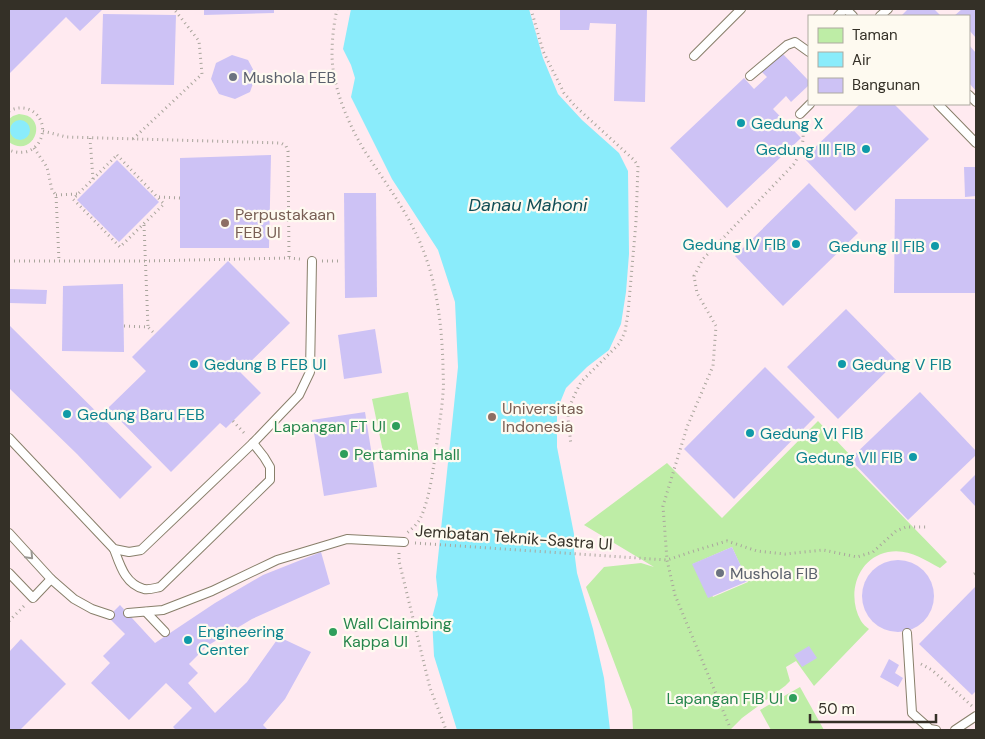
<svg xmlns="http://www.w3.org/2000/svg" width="985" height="739" font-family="'DM Sans',sans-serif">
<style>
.education{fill:#ffeaf0;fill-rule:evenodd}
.green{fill:#beeda6;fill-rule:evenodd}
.water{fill:#8aecfb}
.building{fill:#cdc2f5}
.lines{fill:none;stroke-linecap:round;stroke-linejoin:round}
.service-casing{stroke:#887f6a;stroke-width:10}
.path{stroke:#a9a59c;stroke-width:3;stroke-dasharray:1 4;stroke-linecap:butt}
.service{stroke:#fff;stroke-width:8}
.oneway{stroke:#9a9893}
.worship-dot{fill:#6b7280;stroke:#fefaf0;stroke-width:2}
.culture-dot{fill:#0f9aa8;stroke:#fefaf0;stroke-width:2}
.education-dot{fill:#8d6e63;stroke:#fefaf0;stroke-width:2}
.leisure-dot{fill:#2e9e5b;stroke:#fefaf0;stroke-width:2}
.labels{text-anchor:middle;stroke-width:4.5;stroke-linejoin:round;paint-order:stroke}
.worship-label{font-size:16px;fill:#5b616d;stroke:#fefaf0;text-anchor:start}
.culture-label{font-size:16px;fill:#0d838f;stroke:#fefaf0;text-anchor:start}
.education-label{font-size:16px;fill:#785e54;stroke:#fefaf0;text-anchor:start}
.leisure-label{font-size:16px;fill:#27864d;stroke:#fefaf0;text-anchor:end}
.street-label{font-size:16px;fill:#343027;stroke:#fefaf0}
.water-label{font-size:18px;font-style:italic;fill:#114d55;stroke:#fefaf0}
</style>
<rect width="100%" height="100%" fill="#fefaf0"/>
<!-- education -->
<path class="education" d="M9 9H976V730H9ZM809 16H969V104H809Z"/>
<!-- green -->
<g class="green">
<path d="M19 114C51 116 33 160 9 142V119L13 116Z"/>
<path d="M408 392 419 453 385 461 372 399Z"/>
<path d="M818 421 850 455 846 458 947 562 940 568C924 559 907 548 888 552 857 558 846 595 861 621 863 624 866 627 869 629L814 686 796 661 786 667 790 681 785 686 742 718 730 730H633L632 710 586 587 604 567 641 563 654 567 584 525 667 463 722 518ZM732 547 748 582 713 597 693 564Z"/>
<path d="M800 687 824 730H771L760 710Z"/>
</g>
<!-- water -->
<g class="water">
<path d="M351 9H529L543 58 558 94 582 120 619 153 628 171 629 254 626 292 621 324 609 350 587 367 566 388 557 410V447L574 534V550L577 573 593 629 604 678 610 730H457L434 656 432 618 438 595 436 577 458 367 455 302 438 250 392 179 351 97 355 78 351 65 343 49Z"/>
<circle cx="20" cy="130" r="10"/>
</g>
<!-- building -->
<g class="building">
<path d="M9 9H103L80 31 66 17 9 74Z"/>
<path d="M204 9H274V13L204 15Z"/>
<path d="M560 9H647L645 102 614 101 616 24 590 23 589 30H560Z"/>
<path d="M908 9H934L941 16H903L902 15Z"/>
<path d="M962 9H976V38L969 30V16H954Z"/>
<path d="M103 14 176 15 174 85 101 84Z"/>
<path d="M969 45 976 53V91L969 83Z"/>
<path d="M781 52 809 81V85L791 102 786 96 773 109 801 138 727 208 670 148 744 78 754 89 767 77 761 71Z"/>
<path d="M232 55 248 60 256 75 250 92 235 99 219 94 211 79 216 63Z"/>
<path d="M860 104H894L929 139 855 211 804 158Z"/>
<path d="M271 155 269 248H180V158Z"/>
<path d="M117 160 159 202 119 242 77 200Z"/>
<path d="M964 167H976V196L965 197Z"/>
<path d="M809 183 858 233 783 306 735 256Z"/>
<path d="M344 193H376L377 297 345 298Z"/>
<path d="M895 199H976V293H894Z"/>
<path d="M228 261 290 323 240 372 261 393 226 428 220 423 171 472 108 408 146 371 132 357Z"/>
<path d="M123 284 124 352 62 351 63 286Z"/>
<path d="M9 289 47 290 46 304 9 303Z"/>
<path d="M846 309 897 361 838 419 787 367Z"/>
<path d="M9 325 152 467 120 499 77 454 9 388Z"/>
<path d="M375 329 382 373 344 379 338 335Z"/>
<path d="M765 367 815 417 734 499 684 449Z"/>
<path d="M920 392 976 451V455L908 520 850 459Z"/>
<path d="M365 412 377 487 324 496 312 420Z"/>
<path d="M976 474V507L960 490Z"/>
<path d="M732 547 748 581 708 598 692 564Z"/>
<path d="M321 552 330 584 252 619 207 646 189 664 198 673 188 683 215 713 247 682 279 637 311 652 285 699 263 725 268 730H176L173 727 192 708 166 683 129 720 91 683 110 663 103 656 125 634 108 617 120 605 155 643 215 603 263 575Z"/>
<circle cx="898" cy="596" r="36"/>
<path d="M976 586V691L972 695 919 644Z"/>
<path d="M21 639 66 684 20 730H9V652Z"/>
<path d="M809 646 817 658 802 667 794 655Z"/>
<path d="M889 659 899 665 895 673 903 678 898 687 880 677Z"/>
</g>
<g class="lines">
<!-- service casing -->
<g class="service-casing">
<g id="service">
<path d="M846 9 853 16"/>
<path d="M838 16 845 9"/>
<path d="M880 16 888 9"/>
<path d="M694 56 741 9"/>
<path d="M750 76 787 45 795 42 809 52"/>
<path d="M969 95 976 102"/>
<path d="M938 104 976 143"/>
<path d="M800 114 810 104"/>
<path d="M9 438 114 549 129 552 141 550 253 443 299 395 310 372 312 261"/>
<path d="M9 533 51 579"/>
<path d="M114 549C120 565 125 584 144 589 149 590 155 588 160 587L270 480V467L264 457 253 443"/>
<path d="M9 573 33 598 51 579 74 599 92 609 110 615"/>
<path d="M146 612 165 632"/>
<path d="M128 613 163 610 212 591 277 560 347 539 404 542"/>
<path d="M907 633 912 713 930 729 936 730"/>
<path d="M955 730 976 716"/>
</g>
</g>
<!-- path -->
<g class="path">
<path d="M337 9C334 23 332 39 332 54 332 87 349 126 366 153 388 187 413 219 426 258 438 291 442 331 443 366 443 375 444 384 443 393 442 409 439 425 437 442 434 464 430 499 420 519 417 524 412 529 407 533"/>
<path d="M531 9 543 51 564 93 575 106 634 160 638 166 636 222 628 313 625 332 619 344 581 382 575 394 569 408 568 418 571 445"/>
<path d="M9 111C15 108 21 107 28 109 55 119 42 163 9 150"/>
<path d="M43 131 66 137 281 143 286 146 288 151 289 258"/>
<path d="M90 138 93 179"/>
<path d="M133 139 202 74 199 41 174 9"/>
<path d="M34 148 47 167 52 190 56 195 59 261"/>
<path d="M117 155 164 204 120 247 73 199Z"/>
<path d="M56 195 77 194"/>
<path d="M159 197 180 198"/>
<path d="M144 225 148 327"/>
<path d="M9 261H146L289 258 300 259"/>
<path d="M322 261H342"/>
<path d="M124 326 148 327 155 334"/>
<path d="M233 421 246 435"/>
<path d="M415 543 667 560 697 550 727 541 757 551 785 554 823 550 857 557 873 552 896 531 906 527H929"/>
<path d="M399 553V561L430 688 442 719 446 730"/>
<path d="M974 574 976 573"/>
<path d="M9 621 24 606"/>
<path d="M921 664 932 670 972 706"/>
<path d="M729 725 675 595 667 560 663 506 687 427 713 366 716 326 697 293 694 276 703 259 794 164C802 150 805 140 802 124"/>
</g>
<!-- service -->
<use href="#service" class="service"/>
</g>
<!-- one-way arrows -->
<defs><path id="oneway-chevron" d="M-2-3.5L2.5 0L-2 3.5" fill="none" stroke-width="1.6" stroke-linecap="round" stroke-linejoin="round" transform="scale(1.25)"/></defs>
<use class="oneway" href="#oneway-chevron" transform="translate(30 556) rotate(47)"/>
<!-- markers -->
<g class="worship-dot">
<circle cx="233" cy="77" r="5"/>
<circle cx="720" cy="573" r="5"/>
</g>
<g class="culture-dot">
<circle cx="741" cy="123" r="5"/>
<circle cx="866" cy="149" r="5"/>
<circle cx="796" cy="244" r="5"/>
<circle cx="935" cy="246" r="5"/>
<circle cx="194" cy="364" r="5"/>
<circle cx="842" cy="364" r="5"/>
<circle cx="67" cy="414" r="5"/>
<circle cx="750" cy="433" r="5"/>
<circle cx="913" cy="457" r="5"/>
<circle cx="188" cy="640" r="5"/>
</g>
<g class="education-dot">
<circle cx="225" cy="223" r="5"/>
<circle cx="492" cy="417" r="5"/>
</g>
<g class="leisure-dot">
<circle cx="396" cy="426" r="5"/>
<circle cx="344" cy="454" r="5"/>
<circle cx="333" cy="632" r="5"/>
<circle cx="793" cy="698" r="5"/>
</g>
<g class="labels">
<!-- worship labels -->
<g class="worship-label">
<text x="243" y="83">Mushola FEB</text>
<text x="730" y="579">Mushola FIB</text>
</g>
<!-- culture labels -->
<g class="culture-label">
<text x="751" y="129">Gedung X</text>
<text x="856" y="155" text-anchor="end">Gedung III FIB</text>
<text x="786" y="250" text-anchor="end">Gedung IV FIB</text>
<text x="925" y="252" text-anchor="end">Gedung II FIB</text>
<text x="204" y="370">Gedung B FEB UI</text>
<text x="852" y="370">Gedung V FIB</text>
<text x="77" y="420">Gedung Baru FEB</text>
<text x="760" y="439">Gedung VI FIB</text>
<text x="903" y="463" text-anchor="end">Gedung VII FIB</text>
<text x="198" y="637">Engineering<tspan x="198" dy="18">Center</tspan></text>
</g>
<!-- education labels -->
<g class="education-label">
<text x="235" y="220">Perpustakaan<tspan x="235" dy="18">FEB UI</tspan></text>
<text x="502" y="414">Universitas<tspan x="502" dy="18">Indonesia</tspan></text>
</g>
<!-- leisure labels -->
<g class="leisure-label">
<text x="386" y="432">Lapangan FT UI</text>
<text x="354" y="460" text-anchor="start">Pertamina Hall</text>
<text x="343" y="629" text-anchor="start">Wall Claimbing<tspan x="343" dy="18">Kappa UI</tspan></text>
<text x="783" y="704">Lapangan FIB UI</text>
</g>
<!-- street labels -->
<g class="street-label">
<text transform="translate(514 537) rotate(4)" y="6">Jembatan Teknik-Sastra UI</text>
</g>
<!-- water labels -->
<g class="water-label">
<text x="528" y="211">Danau Mahoni</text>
</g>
</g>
<!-- border -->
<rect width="985" height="739" fill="none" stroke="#343027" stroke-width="20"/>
<!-- legend -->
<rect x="808" y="15" width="162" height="90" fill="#fefaf0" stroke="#ada9a0"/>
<rect x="818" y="28" width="25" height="15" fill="#beeda6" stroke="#ada9a0"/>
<text x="852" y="40" font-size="15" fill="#343027">Taman</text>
<rect x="818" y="52" width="25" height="15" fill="#8aecfb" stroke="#ada9a0"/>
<text x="852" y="65" font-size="15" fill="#343027">Air</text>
<rect x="818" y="78" width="25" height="15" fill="#cdc2f5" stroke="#ada9a0"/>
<text x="852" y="90" font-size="15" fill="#343027">Bangunan</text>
<!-- scale -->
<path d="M810 714v8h126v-8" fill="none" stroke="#343027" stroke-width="2.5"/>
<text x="818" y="714" font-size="15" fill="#343027" stroke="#fefaf0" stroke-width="4" paint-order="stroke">50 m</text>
</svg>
